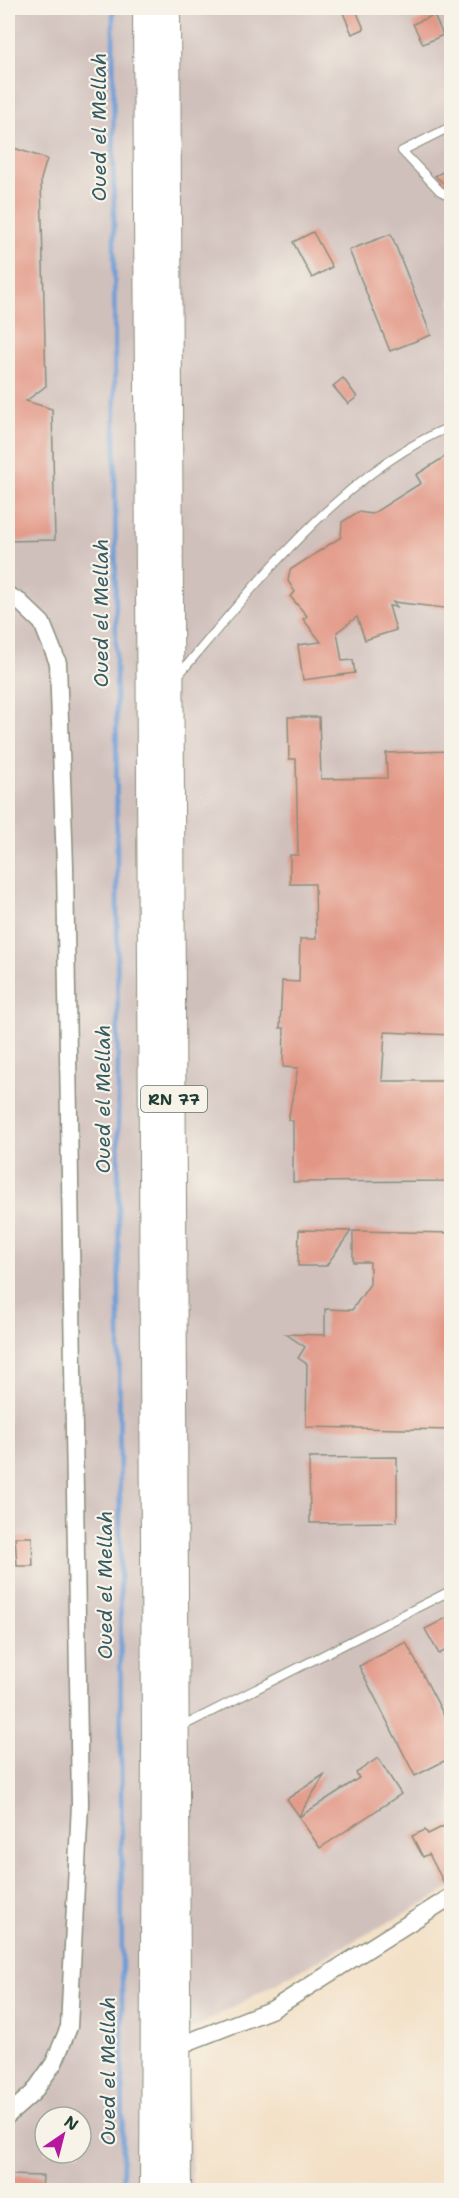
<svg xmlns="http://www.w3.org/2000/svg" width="459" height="2198" font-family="'Shantell Sans',sans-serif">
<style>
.industrial{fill:#d0c0bc;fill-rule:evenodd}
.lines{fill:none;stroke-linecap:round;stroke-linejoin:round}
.stream{stroke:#6b9cd5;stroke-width:4.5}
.building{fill:#e29685}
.service-casing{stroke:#898e7d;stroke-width:10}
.minor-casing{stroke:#898e7d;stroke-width:19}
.primary-casing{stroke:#898e7d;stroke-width:28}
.service{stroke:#fff;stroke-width:8}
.minor{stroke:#fff;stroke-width:16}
.primary{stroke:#fff;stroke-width:26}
.labels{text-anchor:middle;stroke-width:4.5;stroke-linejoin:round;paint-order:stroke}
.shield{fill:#f7f3e8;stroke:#60746a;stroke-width:1.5}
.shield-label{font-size:16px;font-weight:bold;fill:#1f3d34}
.water-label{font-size:20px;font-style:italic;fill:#365a64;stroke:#f7f3e8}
</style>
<rect width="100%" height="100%" fill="#f7f3e8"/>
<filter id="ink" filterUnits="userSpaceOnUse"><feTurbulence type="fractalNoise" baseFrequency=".0167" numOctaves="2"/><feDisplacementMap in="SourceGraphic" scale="12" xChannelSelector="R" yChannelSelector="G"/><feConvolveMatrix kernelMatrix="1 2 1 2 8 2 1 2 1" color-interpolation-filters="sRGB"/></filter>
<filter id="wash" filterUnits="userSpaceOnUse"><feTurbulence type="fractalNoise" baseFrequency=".008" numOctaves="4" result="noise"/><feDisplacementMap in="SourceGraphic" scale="24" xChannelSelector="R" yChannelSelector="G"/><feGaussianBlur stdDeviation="1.35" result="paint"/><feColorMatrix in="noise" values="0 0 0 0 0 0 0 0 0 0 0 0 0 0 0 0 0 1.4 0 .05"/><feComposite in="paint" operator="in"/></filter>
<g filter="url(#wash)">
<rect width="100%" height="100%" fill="#f3e0c6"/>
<!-- industrial -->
<path class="industrial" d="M8 8H451V1888L187 2032 192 2190H8ZM45 2117H81V2153H45Z"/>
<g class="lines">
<!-- stream -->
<path class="stream" d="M113 8 123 2190"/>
</g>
<g id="blocks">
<!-- building -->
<g class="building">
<path d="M341 8H355L364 29 352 34Z"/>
<path d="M434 15 443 35 423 44 413 24Z"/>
<path d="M8 146 47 159 41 179 46 386 26 401 52 409 55 540 8 541Z"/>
<path d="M452 167V190L435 176Z"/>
<path d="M313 232 332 267 312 278 293 242Z"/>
<path d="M391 234 431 335 390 351 349 250Z"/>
<path d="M343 378 357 397 348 404 333 386Z"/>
<path d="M452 452V609L393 602 397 607 389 606 396 630 365 640 357 617 337 632 342 661 353 660 355 673 303 680 298 645 321 642 303 619 307 616 290 596 295 592 288 581 290 570 341 537 342 522 358 512 372 514 421 483 416 475Z"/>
<path d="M288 717H319L321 779 387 778 386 753 452 751V1035L385 1032 382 1081H452V1181L293 1182V1121L288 1120 298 1068 283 1067 284 1028H280L282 981 299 982 300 939H316L315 884H290V855H298L296 759H289Z"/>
<path d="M299 1230 351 1231 326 1266H298Z"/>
<path d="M353 1231 452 1233V1430L306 1427 307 1364 298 1358 305 1347 286 1334 325 1335V1309L352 1310 370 1284V1262H353Z"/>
<path d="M397 1457V1522L310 1523 309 1458Z"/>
<path d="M15 1537H32L33 1566H17Z"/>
<path d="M452 1615V1647L439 1654 425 1629Z"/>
<path d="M406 1642 452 1731V1757L415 1776 359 1666Z"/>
<path d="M378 1758 401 1794 320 1848 299 1817 359 1778 356 1773Z"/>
<path d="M325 1774 299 1816 287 1799Z"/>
<path d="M452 1822V1886L446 1887 429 1854 423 1857 412 1836 425 1830 428 1834Z"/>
<path d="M8 2175 43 2176 42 2190H8Z"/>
</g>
</g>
</g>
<g filter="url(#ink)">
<use href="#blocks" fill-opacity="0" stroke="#898e7d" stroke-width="1.5"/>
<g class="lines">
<!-- service casing -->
<g class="service-casing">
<g id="service">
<path d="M452 126 402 151 440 191 452 197"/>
<path d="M176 678C251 590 342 471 452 426"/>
<path d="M179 1728 452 1590"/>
</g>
</g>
<!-- minor casing -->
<g class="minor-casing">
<g id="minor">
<path d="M8 595 20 602 42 623 58 663 65 866 80 1804 69 2027 54 2063 33 2093 8 2115"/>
<path d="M178 2046 273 2009 452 1896"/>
</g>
</g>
<!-- primary casing -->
<g class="primary-casing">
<g id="primary">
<path d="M146 8 155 1737 153 2190"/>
<path d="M167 8 178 2190"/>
</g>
</g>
<!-- service -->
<use href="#service" class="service"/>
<!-- minor -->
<use href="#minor" class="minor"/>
<!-- primary -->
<use href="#primary" class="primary"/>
</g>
</g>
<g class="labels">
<!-- shield labels -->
<rect class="shield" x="141" y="1086" width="66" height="26" rx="4.5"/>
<g class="shield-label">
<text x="174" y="1105">RN 77</text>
</g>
<!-- water labels -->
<g class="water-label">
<text transform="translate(99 127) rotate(-90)" y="7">Oued el Mellah</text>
<text transform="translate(101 613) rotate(-90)" y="7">Oued el Mellah</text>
<text transform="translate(103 1099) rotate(-90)" y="7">Oued el Mellah</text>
<text transform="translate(105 1585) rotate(-90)" y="7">Oued el Mellah</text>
<text transform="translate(108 2071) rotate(-90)" y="7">Oued el Mellah</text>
</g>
</g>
<!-- margin -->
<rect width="459" height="2198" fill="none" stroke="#f7f3e8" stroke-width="30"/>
<!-- north arrow -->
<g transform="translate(63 2135) rotate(35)"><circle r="28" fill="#f7f3e8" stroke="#a1aaa0" stroke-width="1.5"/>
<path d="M0-4.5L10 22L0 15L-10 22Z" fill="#b5179e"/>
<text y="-9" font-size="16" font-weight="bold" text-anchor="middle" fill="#1f3d34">N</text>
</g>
</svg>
